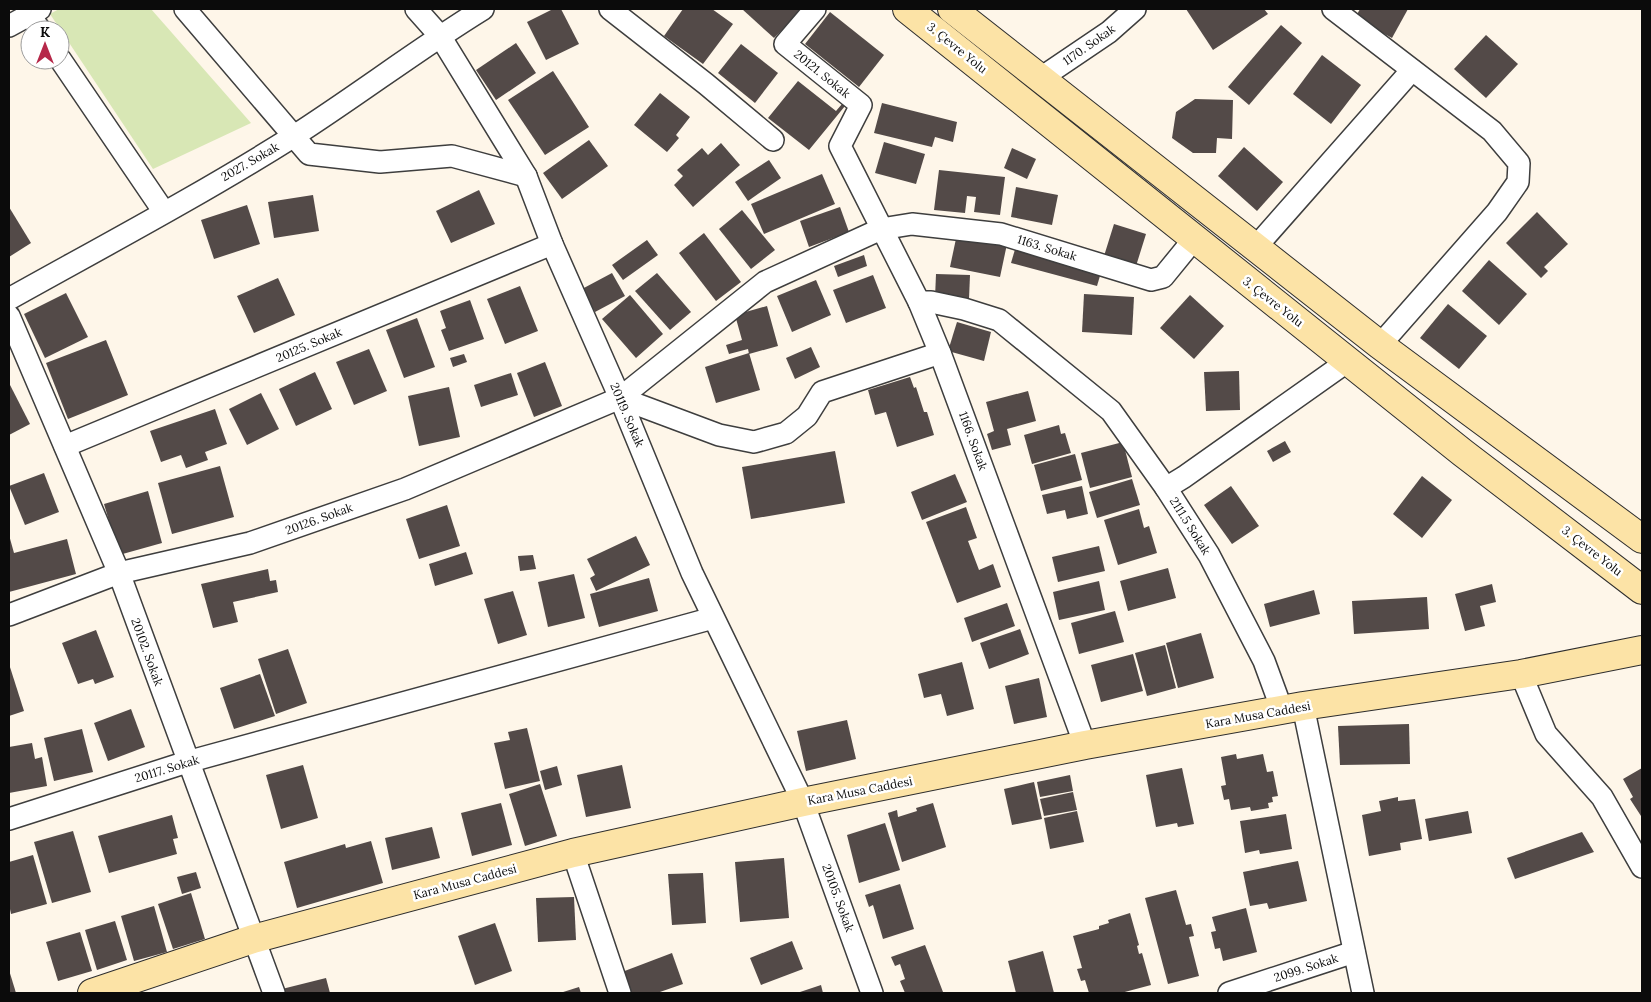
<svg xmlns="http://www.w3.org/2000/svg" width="1651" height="1002" font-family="Lora,serif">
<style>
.green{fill:#d8e7b5}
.building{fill:#534a48}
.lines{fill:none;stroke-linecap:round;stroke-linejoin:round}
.street-casing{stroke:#3e3e3e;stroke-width:24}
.secondary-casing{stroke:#2d2d2d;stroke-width:30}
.street{stroke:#fff;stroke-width:21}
.secondary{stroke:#fce3a6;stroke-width:28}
.labels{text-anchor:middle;stroke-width:5;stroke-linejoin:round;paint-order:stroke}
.street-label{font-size:12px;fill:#0b0b0b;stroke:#fff}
</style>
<rect width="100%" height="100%" fill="#fef6e9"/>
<!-- green -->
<path class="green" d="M59 9H151L251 123 153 169 50 14Z"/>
<!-- building -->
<g class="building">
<path d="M553 9H561L579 44 546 60 527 22Z"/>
<path d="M683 9H712L733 24 703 64 664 36Z"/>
<path d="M742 9H802L774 38Z"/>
<path d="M1186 9H1264L1268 14 1213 50Z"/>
<path d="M1360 9H1408L1392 38 1355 18Z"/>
<path d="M830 12 884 55 859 87 805 44Z"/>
<path d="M1281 25 1302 43 1249 105 1228 87Z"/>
<path d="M1486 35 1518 64 1486 98 1454 69Z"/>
<path d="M516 43 536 73 496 100 476 70Z"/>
<path d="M741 44 778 73 755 103 718 73Z"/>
<path d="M1322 55 1361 85 1331 124 1293 94Z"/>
<path d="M553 71 589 127 545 155 508 100Z"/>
<path d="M798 81 836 111 842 104 845 106 809 150 768 118Z"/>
<path d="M660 93 690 117 676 135 679 138 667 152 634 125Z"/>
<path d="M1195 99 1233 100 1232 139 1217 138 1216 153H1193L1172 138 1176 112Z"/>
<path d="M882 103 957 122 953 142 935 137 932 147 874 133Z"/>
<path d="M589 140 608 166 562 199 543 173Z"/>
<path d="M884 142 925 154 916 184 875 173Z"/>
<path d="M721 143 740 165 693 207 674 185 683 176 677 170 702 148 708 155Z"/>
<path d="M1244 147 1283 182 1257 211 1218 176Z"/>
<path d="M1012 148 1036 159 1027 179 1004 168Z"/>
<path d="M769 160 781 178 748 201 735 182Z"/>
<path d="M939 170 1005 177 1000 215 974 212 976 197 967 196 965 213 934 210Z"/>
<path d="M822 174 835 204 764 234 751 204Z"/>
<path d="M1016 187 1058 195 1052 225 1011 217Z"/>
<path d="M479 190 495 224 451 243 436 211Z"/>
<path d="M313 195 319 231 274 238 268 202Z"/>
<path d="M247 205 260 244 214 259 201 220Z"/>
<path d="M9 207 31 243 9 257Z"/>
<path d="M840 207 849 232 809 247 800 221Z"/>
<path d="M742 210 775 250 751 269 719 229Z"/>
<path d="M1537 212 1568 244 1544 267 1548 271 1541 278 1506 243Z"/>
<path d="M1114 224 1146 234 1136 266 1104 256Z"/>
<path d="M704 233 741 282 716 301 679 253Z"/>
<path d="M957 234 1007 244 1000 277 950 267Z"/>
<path d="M647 240 658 255 623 280 612 265Z"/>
<path d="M1016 246 1102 269 1097 286 1011 263Z"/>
<path d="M864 255 867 266 838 277 834 266Z"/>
<path d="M1489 260 1527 294 1499 325 1462 291Z"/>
<path d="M612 273 625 296 595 312 582 289Z"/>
<path d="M657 273 691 312 670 330 635 291Z"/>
<path d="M936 274 970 275 969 299 935 298Z"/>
<path d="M873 275 886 308 846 323 833 290Z"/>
<path d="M278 278 295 315 254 333 237 296Z"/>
<path d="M816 280 831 315 792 332 777 296Z"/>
<path d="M520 286 538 331 505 344 487 299Z"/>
<path d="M66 293 88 337 45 358 24 314Z"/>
<path d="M1084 294 1134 297 1132 335 1082 332Z"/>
<path d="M630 295 663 334 636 358 602 319Z"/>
<path d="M1190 295 1224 326 1194 359 1160 328Z"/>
<path d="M470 300 484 339 449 351 441 330 446 328 440 311Z"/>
<path d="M1448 304 1487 336 1459 369 1420 338Z"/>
<path d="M767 306 778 346 749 354 748 349 729 354 726 345 742 340 735 315Z"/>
<path d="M417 318 435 367 404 378 386 330Z"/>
<path d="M957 322 991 332 984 361 948 351Z"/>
<path d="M106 340 128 395 68 419 46 363Z"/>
<path d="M811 347 820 367 795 379 786 358Z"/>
<path d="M369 349 387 391 354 405 336 362Z"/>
<path d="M749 353 760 390 716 403 705 367Z"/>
<path d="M464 354 467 362 453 367 450 358Z"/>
<path d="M545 362 562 406 534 417 517 373Z"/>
<path d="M1239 371 1240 410 1206 411 1204 372Z"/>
<path d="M315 372 332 409 296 426 279 389Z"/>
<path d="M511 373 518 395 481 407 474 385Z"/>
<path d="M910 377 914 388 916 387 924 412H927L934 435 897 447 886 412 875 415 868 390Z"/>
<path d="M9 383 30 424 9 435Z"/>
<path d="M449 387 460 437 419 446 408 396Z"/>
<path d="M1028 391 1036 421 1007 429 1011 445 992 450 987 434 994 431 986 402Z"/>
<path d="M261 393 279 429 247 445 229 409Z"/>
<path d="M215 409 227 444 205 452 208 460 186 468 181 455 161 462 150 431Z"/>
<path d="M1059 425 1061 434 1065 433 1071 453 1032 464 1024 435Z"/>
<path d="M1285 441 1291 452 1273 462 1267 451Z"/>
<path d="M1123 442 1132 477 1090 488 1081 453Z"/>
<path d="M835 451 845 503 751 519 742 467Z"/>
<path d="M1075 454 1082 480 1041 491 1034 465Z"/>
<path d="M220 466 234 517 172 534 158 483Z"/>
<path d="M44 473 59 512 25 525 9 486Z"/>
<path d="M955 474 967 502 922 520 911 492Z"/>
<path d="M1422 476 1452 500 1422 538 1393 514Z"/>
<path d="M1132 479 1140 505 1097 518 1089 492Z"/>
<path d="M1082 486 1088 514 1067 519 1065 510 1047 514 1042 495Z"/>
<path d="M1231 486 1259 526 1232 544 1204 505Z"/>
<path d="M148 491 162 543 119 555 104 504Z"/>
<path d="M447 505 460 546 419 559 406 519Z"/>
<path d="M966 507 977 538 968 541 979 570 993 564 1001 587 957 603 926 522Z"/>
<path d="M1139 509 1144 528 1149 526 1157 553 1118 565 1104 520Z"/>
<path d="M9 535 14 553 67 539 76 574 9 592Z"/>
<path d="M636 536 650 565 596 591 590 578 595 575 587 559Z"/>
<path d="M1099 546 1105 571 1058 582 1052 557Z"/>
<path d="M466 552 473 574 435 586 429 564Z"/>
<path d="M533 555 536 569 520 571 518 556Z"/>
<path d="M1168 568 1176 598 1128 611 1120 581Z"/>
<path d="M268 569 270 581 276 580 278 592 233 602 238 622 213 628 201 584Z"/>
<path d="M574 574 585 618 548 627 538 582Z"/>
<path d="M649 578 658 611 599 627 590 594Z"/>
<path d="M1099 581 1105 610 1059 620 1053 592Z"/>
<path d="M1492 584 1496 602 1480 606 1485 626 1465 631 1455 594Z"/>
<path d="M1314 590 1320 614 1270 627 1264 604Z"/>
<path d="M513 591 527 635 498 644 484 599Z"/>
<path d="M1427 597 1429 629 1354 634 1352 601Z"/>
<path d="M1007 603 1015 626 972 642 964 618Z"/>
<path d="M1115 611 1124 642 1079 654 1071 623Z"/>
<path d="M1020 629 1029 654 989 669 980 643Z"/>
<path d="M96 630 114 677 95 684 93 679 78 684 62 643Z"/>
<path d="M1201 633 1214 678 1178 688 1166 643Z"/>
<path d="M1165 645 1176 688 1147 696 1135 653Z"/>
<path d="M288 649 307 703 276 714 258 659Z"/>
<path d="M1133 654 1143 691 1101 702 1091 665Z"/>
<path d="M962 662 974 709 947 716 941 694 924 698 918 674Z"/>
<path d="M9 664 24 711 9 716Z"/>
<path d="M260 674 275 716 234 729 220 688Z"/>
<path d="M1039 678 1047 717 1014 724 1005 686Z"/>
<path d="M131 709 145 747 108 761 94 723Z"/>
<path d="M847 720 856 759 806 771 797 731Z"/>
<path d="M1409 724 1410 764 1340 765 1338 726Z"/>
<path d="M527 728 540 781 505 789 494 743 510 740 508 732Z"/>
<path d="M82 729 93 772 54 781 44 738Z"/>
<path d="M32 743 35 759 42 757 47 786 9 793V747Z"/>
<path d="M1236 754 1237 759 1263 754 1267 772 1273 771 1278 796 1272 797 1273 802 1268 803 1269 808 1251 811 1250 807 1231 810 1229 799 1224 800 1221 786 1226 785 1221 757Z"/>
<path d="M303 765 318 818 281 829 266 775Z"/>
<path d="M622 765 631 808 586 817 577 775Z"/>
<path d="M557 766 562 785 545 790 540 771Z"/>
<path d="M1182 768 1194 824 1178 827 1177 823 1156 827 1146 775Z"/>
<path d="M1642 768V815L1641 816 1630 799 1633 797 1623 779Z"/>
<path d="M1070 775 1073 791 1040 797 1037 782Z"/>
<path d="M1034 782 1042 819 1012 825 1004 789Z"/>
<path d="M540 784 557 836 525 846 509 794Z"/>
<path d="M1073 792 1077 810 1044 816 1040 799Z"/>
<path d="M1398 797V801L1415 799 1422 839 1400 843 1401 850 1369 856 1362 815 1381 811 1379 801Z"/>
<path d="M501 803 512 845 472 856 461 813Z"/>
<path d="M933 803 946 847 902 862 888 813 897 810 898 817 917 811 916 808Z"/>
<path d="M1077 811 1084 842 1050 849 1044 818Z"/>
<path d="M1468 811 1472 833 1429 841 1425 819Z"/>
<path d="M1286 814 1292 849 1260 854 1259 850 1245 853 1240 821Z"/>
<path d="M172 815 178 838 173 839 177 854 109 873 98 836Z"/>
<path d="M885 823 900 870 859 883 847 835Z"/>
<path d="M432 827 440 858 392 870 385 838Z"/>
<path d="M73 831 91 892 52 903 34 842Z"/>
<path d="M1582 832 1594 852 1515 879 1507 858Z"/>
<path d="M371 841 383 883 297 908 284 862 345 844 346 848Z"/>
<path d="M33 855 47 904 11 914 9 904V862Z"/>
<path d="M784 858 789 918 740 922 735 862Z"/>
<path d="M1298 861 1307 901 1269 909 1267 903 1250 906 1243 872Z"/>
<path d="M196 872 201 888 182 894 177 877Z"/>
<path d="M703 873 706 923 672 925 668 874Z"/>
<path d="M900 884 914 929 883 939 873 905 869 907 865 895Z"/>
<path d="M1176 890 1186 925 1191 924 1194 936 1189 937 1199 976 1168 984 1145 898Z"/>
<path d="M191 893 205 939 173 949 158 904Z"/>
<path d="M574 897 576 940 538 942 536 898Z"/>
<path d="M154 906 167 952 134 961 121 916Z"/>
<path d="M1246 908 1257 952 1223 961 1220 948 1215 949 1211 932 1216 931 1212 917Z"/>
<path d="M1130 913 1139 945 1137 946 1139 954 1142 953 1151 985 1121 993H1089L1085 980 1081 981 1077 969 1082 968 1073 936 1099 929V926L1109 923 1108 920Z"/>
<path d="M115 921 127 960 97 970 85 930Z"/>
<path d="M495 923 512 971 475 985 458 936Z"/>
<path d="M80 932 92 971 58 981 46 942Z"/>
<path d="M792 941 803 969 761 985 750 958Z"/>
<path d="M925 945 943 992 905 993 900 981 905 979 900 964 895 966 891 957Z"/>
<path d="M1043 951 1054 993H1016L1008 961Z"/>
<path d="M672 953 683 984 657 993H630L622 972Z"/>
<path d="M9 970 16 993H9Z"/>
<path d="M326 978 330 993H283L282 989Z"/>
<path d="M821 985 823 993H797Z"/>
<path d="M579 987 581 993H560Z"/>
</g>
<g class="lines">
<!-- street casing -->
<g class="street-casing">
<g id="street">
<path d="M185 9 309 154 380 162 452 156 526 176"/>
<path d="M416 9 440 36 526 176 552 244 620 398 692 573 803 802 872 993"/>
<path d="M610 9 706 84 773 140"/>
<path d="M815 9 785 44 861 105 840 146 919 302 940 353 1085 745"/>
<path d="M1333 9 1492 131 1519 163 1518 182 1497 212 1380 345"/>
<path d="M30 15 40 30"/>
<path d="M9 26 40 9"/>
<path d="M60 59 164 212"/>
<path d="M1041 78 1109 32 1135 9"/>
<path d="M1255 248 1412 70"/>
<path d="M9 299C104 246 202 194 294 136 358 95 418 49 483 9"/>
<path d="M919 302H931L964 309 999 320 1111 411 1166 488"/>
<path d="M9 316 119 573 274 993"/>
<path d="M620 398 719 435 754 442 786 433 807 416 822 392 940 353"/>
<path d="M65 446 552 244"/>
<path d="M9 615 119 573 250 543 405 489 620 398 765 282 881 229 912 224 1001 234 1151 280 1163 277 1194 239"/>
<path d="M1521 674 1546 734 1602 797 1642 867"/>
<path d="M1303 706 1363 993"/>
<path d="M1282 710 1264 661 1209 555 1166 488 1184 477 1348 361"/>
<path d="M9 819 187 762 713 618"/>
<path d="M573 853 620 993"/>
<path d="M1229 993 1354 952"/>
</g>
</g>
<!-- secondary casing -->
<g class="secondary-casing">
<g id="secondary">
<path d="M907 9 1463 453 1642 590"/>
<path d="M952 9 1380 345 1642 539"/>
<path d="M92 993 253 939 573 853 803 802 1085 745 1303 706 1521 674 1642 650"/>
</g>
</g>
<!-- street -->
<use href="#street" class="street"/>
<!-- secondary -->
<use href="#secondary" class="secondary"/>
</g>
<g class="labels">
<!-- street labels -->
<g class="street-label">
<text transform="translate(1089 45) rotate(-35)" y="4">1170. Sokak</text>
<text transform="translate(957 48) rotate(39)" y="4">3. Çevre Yolu</text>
<text transform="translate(822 74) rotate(39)" y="4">20121. Sokak</text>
<text transform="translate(250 162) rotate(-30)" y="4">2027. Sokak</text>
<text transform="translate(1047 248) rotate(17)" y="4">1163. Sokak</text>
<text transform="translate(1273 302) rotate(38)" y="4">3. Çevre Yolu</text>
<text transform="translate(309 345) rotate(-23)" y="4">20125. Sokak</text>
<text transform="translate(627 415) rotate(67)" y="4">20119. Sokak</text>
<text transform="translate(973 441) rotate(70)" y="4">1166. Sokak</text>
<text transform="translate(319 519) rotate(-20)" y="4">20126. Sokak</text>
<text transform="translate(1190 526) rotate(58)" y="4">2111.5 Sokak</text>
<text transform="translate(1592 551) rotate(38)" y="4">3. Çevre Yolu</text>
<text transform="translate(147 652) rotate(70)" y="4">20102. Sokak</text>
<text transform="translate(1258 715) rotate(-10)" y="4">Kara Musa Caddesi</text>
<text transform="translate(167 769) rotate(-17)" y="4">20117. Sokak</text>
<text transform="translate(860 791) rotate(-11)" y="4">Kara Musa Caddesi</text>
<text transform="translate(465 882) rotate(-15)" y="4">Kara Musa Caddesi</text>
<text transform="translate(838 898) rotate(70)" y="4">20105. Sokak</text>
<text transform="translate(1306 968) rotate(-18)" y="4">2099. Sokak</text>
</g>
</g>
<!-- border -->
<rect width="1651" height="1002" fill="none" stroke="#0b0b0b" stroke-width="20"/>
<!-- north arrow -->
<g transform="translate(45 45)"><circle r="24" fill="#ffffff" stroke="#9d9d9d"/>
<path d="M0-4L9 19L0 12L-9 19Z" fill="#b62849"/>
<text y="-8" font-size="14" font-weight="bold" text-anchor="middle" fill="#0b0b0b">K</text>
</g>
</svg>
